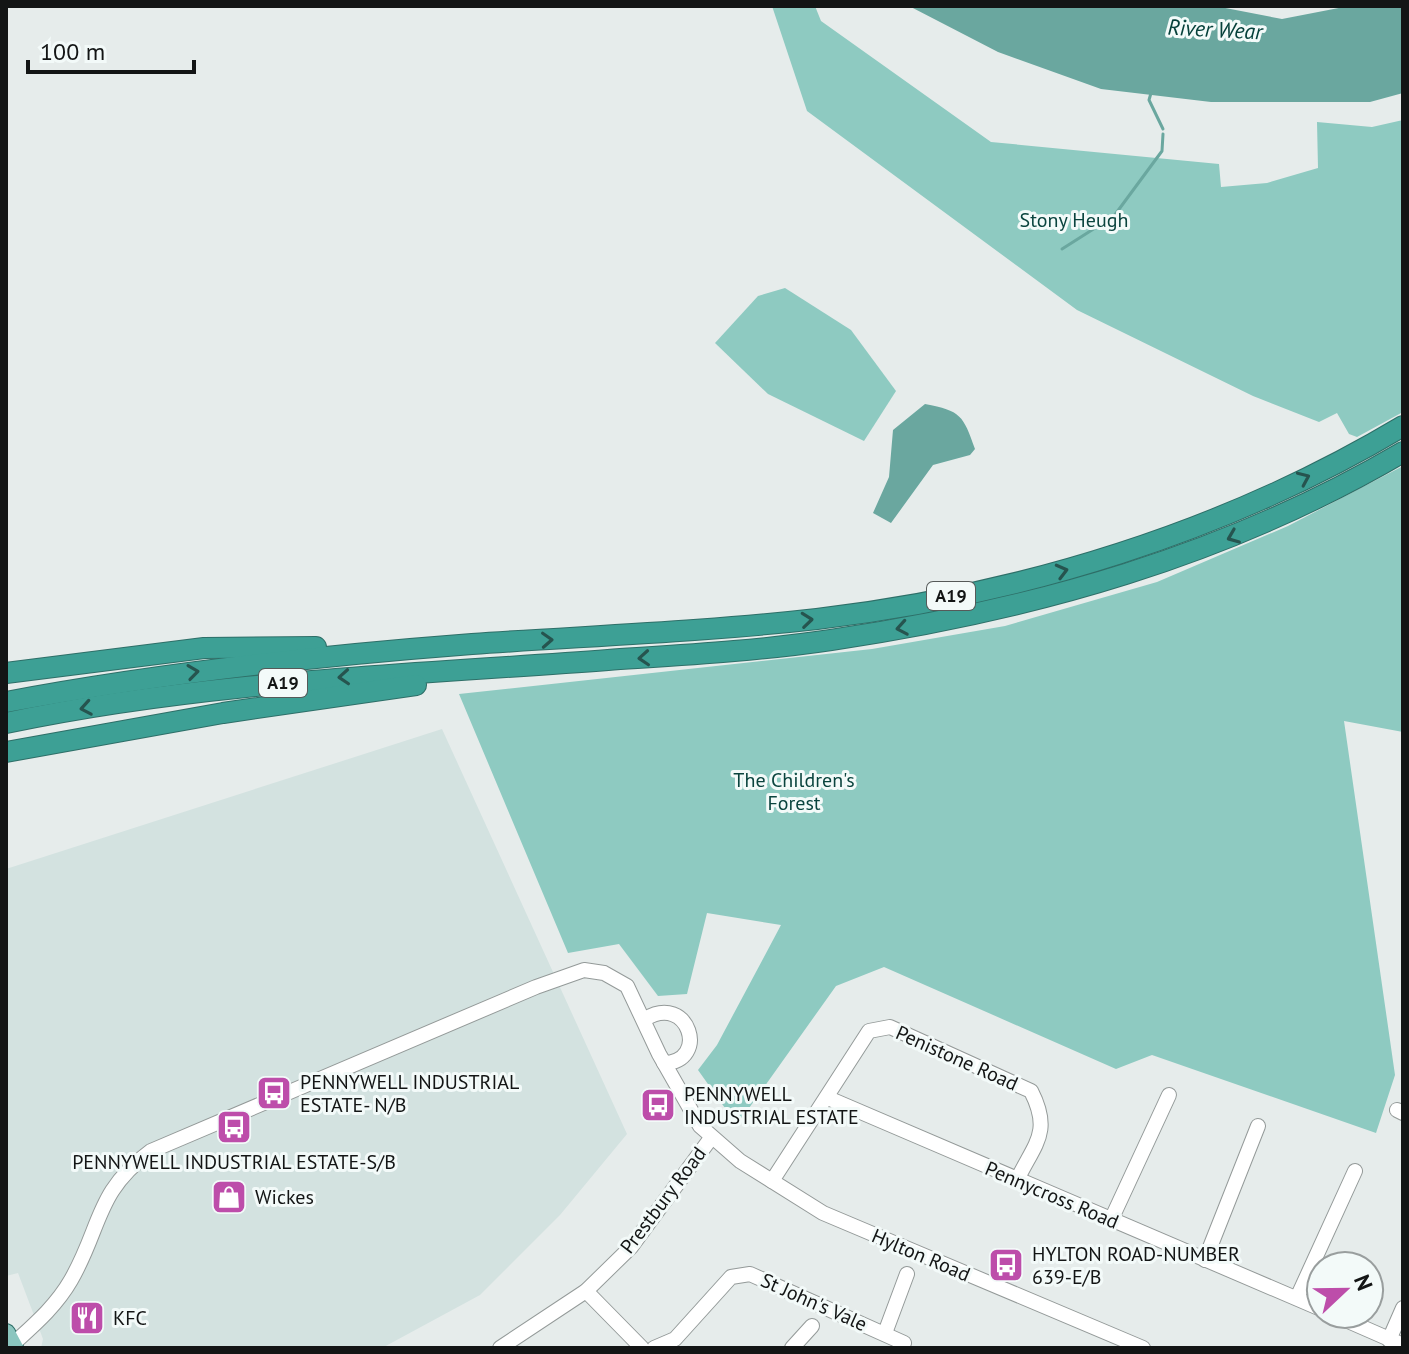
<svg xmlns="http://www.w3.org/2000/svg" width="1409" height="1354" font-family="'PT Sans',sans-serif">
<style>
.built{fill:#d3e2e0}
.green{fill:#8ecac1}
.water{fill:#6aa79f}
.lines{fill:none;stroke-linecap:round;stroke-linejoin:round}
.stream{stroke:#6aa79f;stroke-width:3}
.minor-casing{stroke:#949a99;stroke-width:16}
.major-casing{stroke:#2e6f68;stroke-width:20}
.highway-casing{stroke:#2e6f68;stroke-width:22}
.minor{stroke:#fff;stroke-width:14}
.major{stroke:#8bc6bf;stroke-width:18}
.highway{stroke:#3da095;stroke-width:20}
.oneway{stroke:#26544f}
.labels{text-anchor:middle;stroke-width:6;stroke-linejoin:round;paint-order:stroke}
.shield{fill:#f3faf9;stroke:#565a59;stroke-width:2}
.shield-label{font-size:18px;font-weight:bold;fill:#131515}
.park-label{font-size:20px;fill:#0a443e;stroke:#f3faf9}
.street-label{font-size:20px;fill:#131515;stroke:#f3faf9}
.poi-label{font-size:20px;fill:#131515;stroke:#f3faf9;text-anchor:start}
.water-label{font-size:22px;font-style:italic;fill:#06413b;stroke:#f3faf9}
</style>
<rect width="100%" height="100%" fill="#e6eceb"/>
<!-- built -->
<path class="built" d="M442 729 627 1134 560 1215 480 1295 382 1348H41L43 1339 18 1273 6 1276V869Z"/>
<!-- green -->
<g class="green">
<path d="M772 6H815L821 21 991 142 1219 164 1221 187 1267 183 1318 168 1317 122 1372 127 1403 120V412L1357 437 1349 434 1337 413 1319 422 1253 396 1077 310 807 111Z"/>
<path d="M785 288 851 330 896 391 864 441 768 394 715 343 758 296Z"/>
<path d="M1403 466V732L1344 721 1395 1075 1376 1133 1152 1055 1116 1069 884 967 836 986 737 1125 698 1070 717 1045 781 925 707 913 687 994 658 996 619 944 568 953 459 694 872 649 1005 626 1157 582 1288 526Z"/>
</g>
<!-- water -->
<g class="water">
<path d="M909 6H1215L1282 19 1349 6H1403V93L1370 102H1211L1101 89 998 52Z"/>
<path d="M925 404C961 411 963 415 975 449L970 455 933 465 891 523 873 513 889 477 893 430Z"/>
</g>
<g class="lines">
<!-- stream -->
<g class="stream">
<path d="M1151 93 1149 100 1163 129"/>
<path d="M1062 249 1114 216 1162 151 1163 134"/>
</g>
<!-- minor casing -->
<g class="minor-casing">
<g id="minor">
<path d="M645 1019C689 992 710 1062 664 1063"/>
<path d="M828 1098 1321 1309"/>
<path d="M1397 1110 1403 1113"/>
<path d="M772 1181 869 1031 890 1027 1031 1091C1052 1132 1035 1143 1017 1180"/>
<path d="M1111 1220 1169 1095"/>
<path d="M1205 1260 1258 1126"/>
<path d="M586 1291 642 1348"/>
<path d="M1297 1298 1355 1171"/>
<path d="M1332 1314 1403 1345"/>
<path d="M885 1333 907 1274"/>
<path d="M1389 1340 1403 1308"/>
<path d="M13 1344C35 1324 56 1306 71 1280 102 1226 95 1192 151 1151L536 987 584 970 604 973 627 986 659 1054 700 1126 740 1161 823 1213 1143 1348"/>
<path d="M500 1348 586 1291 631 1247 711 1138"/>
<path d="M654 1348 675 1339 731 1277 750 1274 904 1343"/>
<path d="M792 1348 812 1326"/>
</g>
</g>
<!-- major casing -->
<g class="major-casing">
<path id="major" d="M6 1333 14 1348"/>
</g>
<!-- highway casing -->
<g class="highway-casing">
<g id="highway">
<path d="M6 673 204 648 316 647"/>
<path d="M6 702C160 673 315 656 472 644 587 636 702 632 817 619 1021 595 1226 532 1403 426"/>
<path d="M6 723C205 681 407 675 608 660 682 655 757 651 831 640 1033 610 1226 556 1403 452"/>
<path d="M6 752 223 713 416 685"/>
</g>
</g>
<!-- minor -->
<use href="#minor" class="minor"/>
<!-- major -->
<use href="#major" class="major"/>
<!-- highway -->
<use href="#highway" class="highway"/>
</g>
<!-- one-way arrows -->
<defs><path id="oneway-chevron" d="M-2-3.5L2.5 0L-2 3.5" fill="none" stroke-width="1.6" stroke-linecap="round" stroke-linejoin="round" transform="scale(2)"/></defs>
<g class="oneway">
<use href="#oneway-chevron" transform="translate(1304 478) rotate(-24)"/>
<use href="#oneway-chevron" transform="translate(1233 537) rotate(158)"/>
<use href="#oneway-chevron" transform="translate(1062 571) rotate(-15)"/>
<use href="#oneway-chevron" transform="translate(807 620) rotate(-6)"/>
<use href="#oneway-chevron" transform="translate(902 628) rotate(170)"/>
<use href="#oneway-chevron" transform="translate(547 640) rotate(-3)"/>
<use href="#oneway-chevron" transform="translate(644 658) rotate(176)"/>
<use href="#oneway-chevron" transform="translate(193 672) rotate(-8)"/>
<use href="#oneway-chevron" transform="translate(344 677) rotate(176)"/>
<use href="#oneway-chevron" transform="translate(86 708) rotate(170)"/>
</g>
<!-- icons -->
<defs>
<g id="bus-square" transform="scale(1.8)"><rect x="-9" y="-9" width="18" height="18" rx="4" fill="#bd4daa" stroke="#f3faf9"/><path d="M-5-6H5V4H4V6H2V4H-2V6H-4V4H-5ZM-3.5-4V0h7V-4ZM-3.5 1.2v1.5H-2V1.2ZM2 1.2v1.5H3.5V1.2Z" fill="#fff"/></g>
<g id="shop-square" transform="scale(1.8)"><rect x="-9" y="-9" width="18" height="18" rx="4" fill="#bd4daa" stroke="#f3faf9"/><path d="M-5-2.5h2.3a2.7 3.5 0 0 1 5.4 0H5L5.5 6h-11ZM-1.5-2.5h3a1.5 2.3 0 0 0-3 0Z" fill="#fff"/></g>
<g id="restaurant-square" transform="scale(1.8)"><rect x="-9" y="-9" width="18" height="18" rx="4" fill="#bd4daa" stroke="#f3faf9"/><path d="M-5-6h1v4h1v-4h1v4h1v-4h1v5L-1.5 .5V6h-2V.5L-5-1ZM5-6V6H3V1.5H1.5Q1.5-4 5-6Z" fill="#fff"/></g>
</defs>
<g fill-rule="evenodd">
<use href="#bus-square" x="274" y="1093"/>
<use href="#bus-square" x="658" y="1105"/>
<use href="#bus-square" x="234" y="1127"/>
<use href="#shop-square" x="229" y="1197"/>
<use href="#bus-square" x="1006" y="1265"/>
<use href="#restaurant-square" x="87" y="1318"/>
</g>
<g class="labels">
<!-- shield labels -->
<g class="shield">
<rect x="927" y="582" width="48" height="28" rx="6"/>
<rect x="259" y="669" width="48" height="28" rx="6"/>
</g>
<g class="shield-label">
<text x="951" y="602">A19</text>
<text x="283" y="689">A19</text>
</g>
<!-- park labels -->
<g class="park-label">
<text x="1074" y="227">Stony Heugh</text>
<text x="794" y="787">The Children's<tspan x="794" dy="23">Forest</tspan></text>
</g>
<!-- street labels -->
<g class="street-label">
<text transform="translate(957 1058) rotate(24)" y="7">Penistone Road</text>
<text transform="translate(1052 1195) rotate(23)" y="7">Pennycross Road</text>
<text transform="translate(663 1200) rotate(-53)" y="7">Prestbury Road</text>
<text transform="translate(921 1255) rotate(23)" y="7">Hylton Road</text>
<text transform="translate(814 1302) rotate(24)" y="7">St John's Vale</text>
</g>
<!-- poi labels -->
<g class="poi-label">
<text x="300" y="1089">PENNYWELL INDUSTRIAL<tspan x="300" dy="23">ESTATE- N/B</tspan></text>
<text x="684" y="1101">PENNYWELL<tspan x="684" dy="23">INDUSTRIAL ESTATE</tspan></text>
<text x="234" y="1169" text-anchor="middle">PENNYWELL INDUSTRIAL ESTATE-S/B</text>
<text x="255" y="1204">Wickes</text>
<text x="1032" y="1261">HYLTON ROAD-NUMBER<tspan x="1032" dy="23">639-E/B</tspan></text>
<text x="113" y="1325">KFC</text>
</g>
<!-- water labels -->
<g class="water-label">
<text transform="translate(1215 29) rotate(3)" y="8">River Wear</text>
</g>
</g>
<!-- border -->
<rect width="1409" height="1354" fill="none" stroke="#131515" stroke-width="16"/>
<!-- north arrow -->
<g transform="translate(1345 1290) rotate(68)"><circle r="38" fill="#f3faf9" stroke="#999e9e" stroke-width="2"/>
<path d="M0-6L14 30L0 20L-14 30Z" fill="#bd4daa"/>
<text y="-12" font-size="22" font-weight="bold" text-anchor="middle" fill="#131515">N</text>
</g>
<!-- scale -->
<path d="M28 60v12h166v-12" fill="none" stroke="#131515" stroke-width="4"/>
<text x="40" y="60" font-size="24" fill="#131515" stroke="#f3faf9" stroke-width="6" paint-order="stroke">100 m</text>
</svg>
